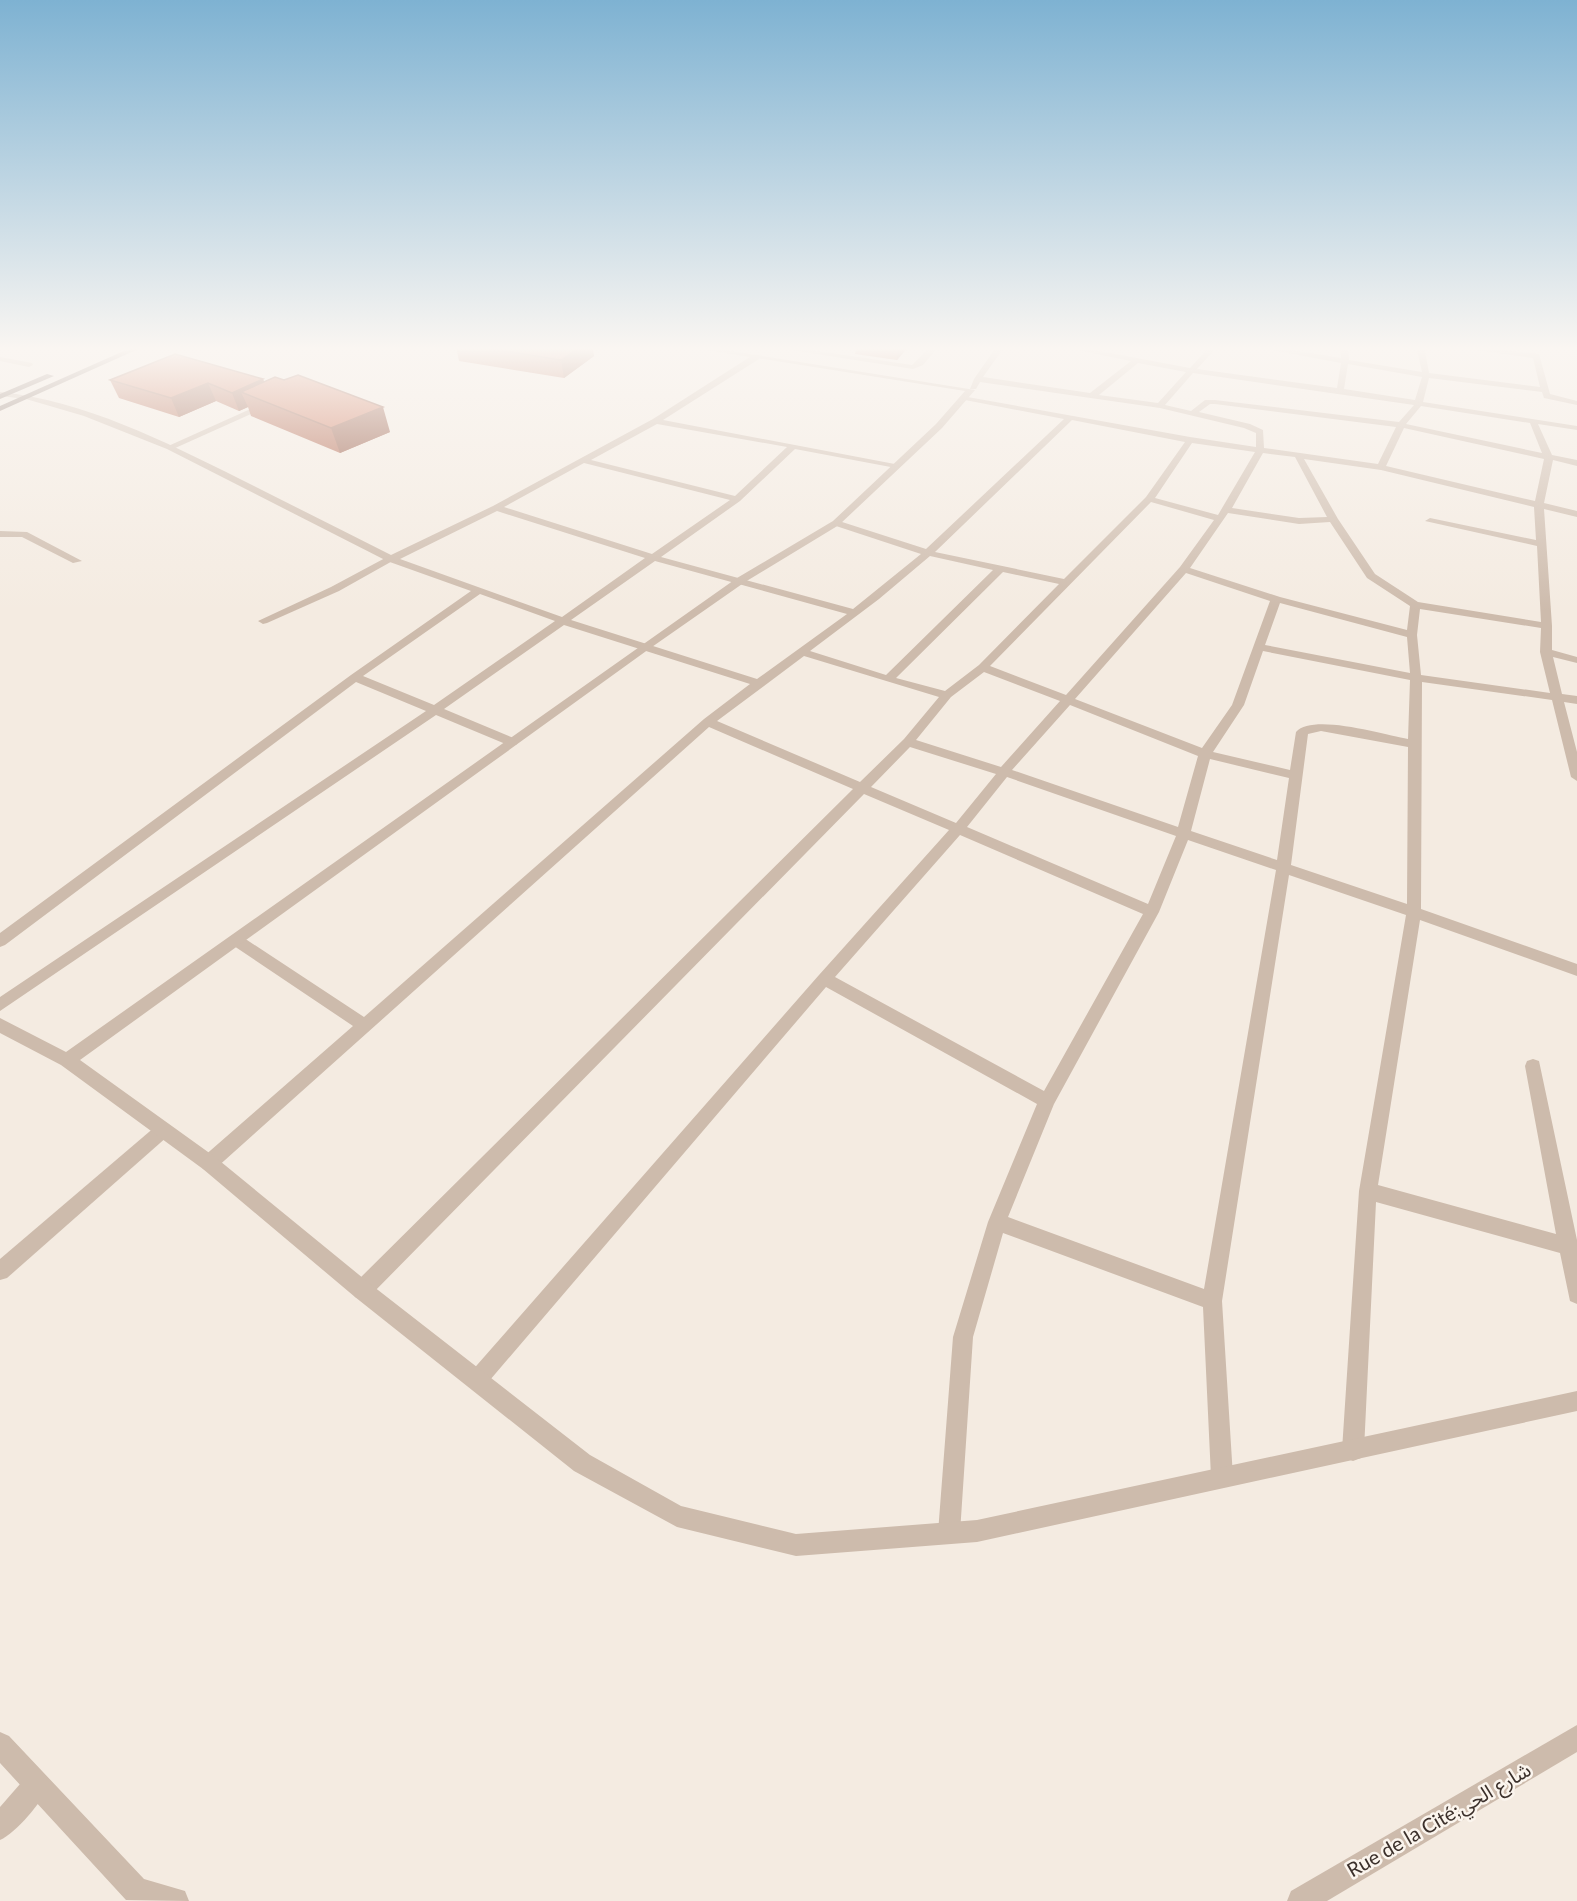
<svg xmlns="http://www.w3.org/2000/svg" width="1577" height="1901" font-family="Lato,'Noto Sans Arabic',sans-serif">
<style>
.lines{fill:none;stroke-linecap:round;stroke-linejoin:round}
.service{fill:#cdbbac;fill-rule:evenodd}
.minor{fill:#cdbbac;fill-rule:evenodd}
.tertiary{fill:#cdbbac;fill-rule:evenodd}
.primary{fill:#7d675c;fill-rule:evenodd}
.wall{fill:#ac5a40}
.shaded-wall{fill:#8c4a34}
.building{fill:#c8694b;stroke:#8c4a34;stroke-width:1.5}
.labels{text-anchor:middle;stroke-width:5;stroke-linejoin:round;paint-order:stroke}
.near-street-label{font-size:20px;fill:#3b302b;stroke:#fbf5ee}
</style>
<rect width="100%" height="100%" fill="#f4ebe1"/>
<g class="lines">
<!-- service -->
<g class="service">
<path d="M765 346H784L912 365 931 346H939L923 365 913 369Z"/>
<path d="M0 357 32 363 33 365 29 367 0 361Z"/>
<path d="M266 402 273 404 173 449 166 447Z"/>
<path d="M0 531 27 532 82 561 73 563 22 537H0Z"/>
<path d="M387 557 396 559 339 591 267 623 263 624 258 621 331 587Z"/>
</g>
<!-- minor -->
<g class="minor">
<path d="M997 346H1005L983 377 1090 393 1131 361 1057 346H1072L1190 368 1210 346H1218L1197 369 1337 388 1341 363 1250 346H1267L1341 358 1340 346H1348L1349 360 1422 372 1416 346H1424L1429 373 1540 387 1533 358 1446 346H1469L1539 354 1550 394 1577 401V405L1544 398 1542 392 1429 378 1423 402 1577 426V430L1538 424 1552 455 1577 460V466L1553 460 1544 503 1577 511V517L1544 509 1552 626V650L1577 657V663L1553 657 1562 694 1577 696V704L1564 702 1577 752V781L1571 777 1552 700 1422 682 1421 909 1577 964V976L1420 920 1378 1185 1556 1234 1525 1066 1527 1061 1533 1059 1539 1061 1577 1240V1304L1570 1301 1560 1253 1376 1202 1364 1450 1361 1458 1353 1461 1345 1458 1342 1450 1359 1191 1406 915 1289 875 1222 1301 1233 1477 1230 1485 1222 1488 1214 1485 1211 1477 1203 1307 1003 1233 973 1337 960 1533 957 1541 949 1544 941 1541 938 1533 953 1337 988 1222 1037 1104 826 987 484 1387 477 1390 470 1387 467 1380 470 1373 819 975 949 830 864 794 369 1297 362 1300 355 1297 352 1290 355 1283 853 789 709 727 215 1169 209 1171 203 1169 200 1163 203 1157 353 1026 231 944 229 940 231 936H241L364 1017 704 719 750 684 564 625 444 709 516 739 518 742 516 745H508L436 715 0 1011V997L426 711 356 682 5 945 0 947V933L351 675 471 591 387 561 167 449 84 416 26 399 0 396V392C85 401 164 441 240 479 290 504 341 530 391 555L493 506 653 419 753 355H759V359L663 420 900 465 896 468 795 449 740 501 661 557 853 609 921 554 833 525V521H839L926 549 1064 419 965 400H962V396L1190 437 1256 447V433L1244 428 1160 408 980 382 976 389H970L974 379ZM1138 363 1186 372 1158 403 1099 395ZM1348 364 1422 377 1415 400 1344 389ZM1193 373 1414 405 1399 422 1215 400H1205L1191 411 1165 405ZM1210 404H1215L1396 427 1378 464 1264 448 1263 430 1250 424 1199 412ZM1421 406 1530 423 1542 453 1406 424ZM1072 420 1185 442 1146 497 1064 579 935 552ZM657 424 787 447 735 496 591 460ZM1404 428 1544 459 1535 501 1386 466ZM1192 443 1255 452 1218 515 1155 498ZM1263 453 1295 457 1327 517 1299 518 1232 508ZM1304 459 1381 470 1534 507 1536 540 1430 518 1425 521 1537 546 1541 622 1418 602 1375 574 1338 519ZM584 463 730 500 652 554 504 507ZM1151 502 1214 520 1180 567 1066 695 990 666ZM497 511 645 558 562 617 400 559ZM1228 513 1299 524 1330 522 1367 578 1410 606 1407 630 1280 597 1190 568ZM930 556 993 570 886 675 810 651 879 599ZM655 561 847 614 757 679 571 620ZM1003 572 1059 584 979 665 945 691 896 678ZM1186 573 1270 601 1232 705 1202 748 1075 699ZM480 594 555 621 434 705 363 676ZM1280 603 1407 637 1410 673 1265 645ZM1420 609 1541 628 1540 652 1550 693 1421 675 1417 635ZM1263 651 1410 680 1408 739C1384 735 1313 713 1296 732L1290 770 1213 752 1244 705ZM804 656 939 697 904 739 860 782 717 721ZM984 672 1060 701 1001 767 916 740 951 697ZM1070 705 1198 756 1178 827 1012 770ZM1321 731 1408 747 1407 904 1291 865 1308 734ZM910 747 996 774 956 823 871 787ZM1210 759 1289 778 1277 860 1191 831ZM1007 777 1176 836 1148 904 967 827ZM960 835 1143 914 1044 1091 835 977ZM1188 840 1276 870 1204 1289 1008 1217 1054 1104 1159 912Z"/>
<path d="M162 1123 168 1126 171 1131 168 1136 7 1278 0 1280V1259L156 1126Z"/>
<path d="M36 1772 45 1776 49 1785C42 1802 16 1833 0 1840V1807L27 1776Z"/>
</g>
<!-- tertiary -->
<g class="tertiary">
<path d="M681 346H699L975 390 942 428 839 525 745 582 649 649 80 1060 215 1157 369 1283 590 1455 681 1506 796 1534 977 1520 1577 1391V1411L977 1542 796 1556 677 1527 574 1471 355 1297 203 1169 61 1065 0 1033V1018L66 1052 737 578 833 521 936 424 965 391Z"/>
<path d="M1577 1725V1752L1327 1901H1287L1291 1891Z"/>
<path d="M0 1732 9 1736 144 1879 185 1891 189 1901 126 1900 0 1763Z"/>
</g>
<!-- primary -->
<g class="primary">
<path d="M135 346H145L0 411V406Z"/>
<path d="M47 374 54 376 0 399V394Z"/>
</g>
</g>
<!-- wall -->
<g class="wall">
<path d="M456 346H592L594 356 564 378 459 361Z"/>
<path d="M856 346H909L897 360 855 354Z"/>
<path d="M263 379 264 382 390 432 340 453 251 416 248 407 239 411 216 401 179 417 119 398 110 380Z"/>
</g>
<!-- shaded-wall -->
<g class="shaded-wall">
<path d="M581 346H592L594 356 564 378 561 360Z"/>
<path d="M900 346H909L897 360 898 349Z"/>
<path d="M263 379 270 397 241 392 248 407 239 411 232 393Z"/>
<path d="M208 383 216 401 179 417 171 398Z"/>
<path d="M383 407 390 432 340 453 331 428Z"/>
</g>
<!-- building -->
<g class="building">
<path d="M473 346H581L561 360Z"/>
<path d="M879 346H900L898 349Z"/>
<path d="M175 354 263 379 232 393 208 383 171 398 110 380Z"/>
<path d="M298 375 383 407 331 428 241 392 275 377 284 380Z"/>
</g>
<!-- sky -->
<linearGradient id="sky" x2="0" y2="1"><stop stop-color="#7eb2d2"/><stop offset="0.57" stop-color="#faf6f2"/><stop offset="1" stop-color="#faf6f2" stop-opacity="0"/></linearGradient>
<rect width="1577" height="612" fill="url(#sky)"/>
<g class="labels">
<!-- near-street labels -->
<g class="near-street-label">
<text transform="translate(1439 1820) rotate(-30)" y="7">Rue de la Cité;شارع الحي</text>
</g>
</g>
</svg>
